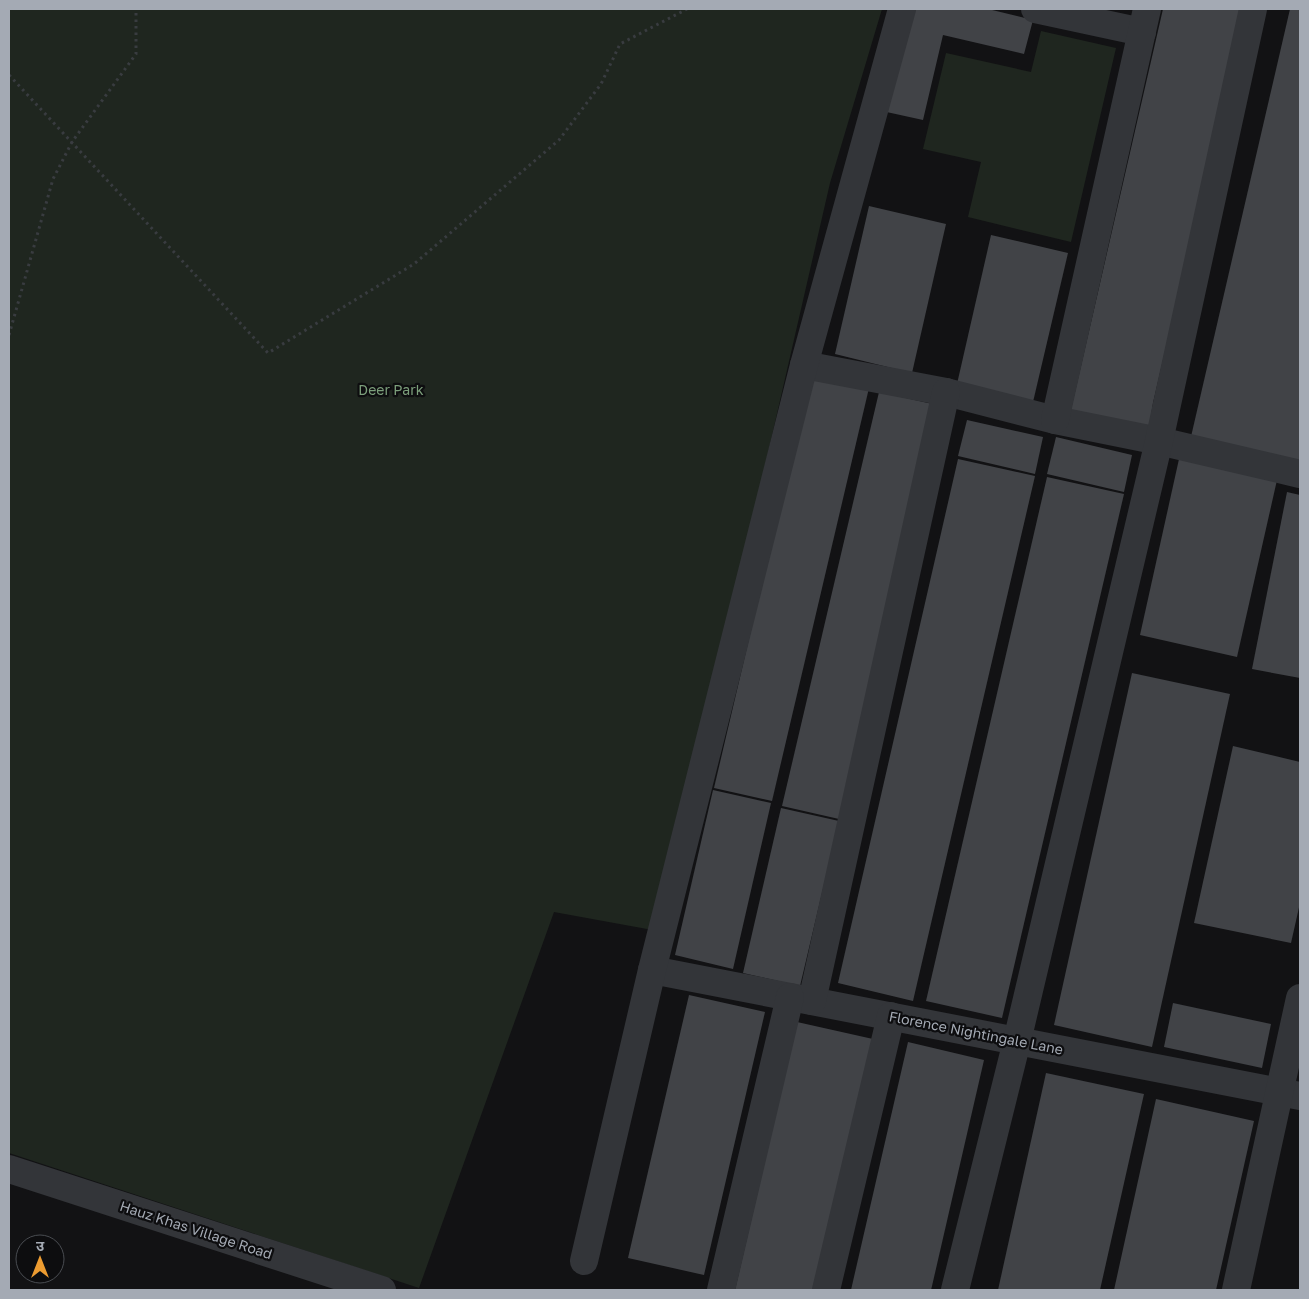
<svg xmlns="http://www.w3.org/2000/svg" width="1309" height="1299" font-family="'Golos Text','Noto Sans Devanagari',sans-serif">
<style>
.green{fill:#1f261f}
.building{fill:#414347}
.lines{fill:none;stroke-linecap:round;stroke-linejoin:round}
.path{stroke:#393c40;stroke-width:3;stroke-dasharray:2.5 4;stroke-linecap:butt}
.minor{stroke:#333539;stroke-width:28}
.labels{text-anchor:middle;stroke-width:4.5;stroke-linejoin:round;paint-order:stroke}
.park-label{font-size:14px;fill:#7c9f7b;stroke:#0d0d0f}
.street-label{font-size:14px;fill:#a4aab4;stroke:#0d0d0f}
</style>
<rect width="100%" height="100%" fill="#121214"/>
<!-- green -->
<g class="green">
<path d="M9 9H882L830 183 658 931 554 912 419 1288 9 1153Z"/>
<path d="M1041 31 1116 48 1071 242 968 217 981 162 923 149 946 53 1031 72Z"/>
</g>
<!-- building -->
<g class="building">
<path d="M906 9H988L1033 20 1024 54 943 35 923 120 882 111Z"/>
<path d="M1163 9H1244L1153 403 1148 433 1070 414Z"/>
<path d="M1290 9H1300V467L1190 441Z"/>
<path d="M869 206 946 224 912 373 835 354Z"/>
<path d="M991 235 1068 253 1033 402 957 384Z"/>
<path d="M811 375 869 388 772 801 714 788Z"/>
<path d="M879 392 937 405 839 819 782 806Z"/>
<path d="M967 420 1043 437 1035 474 958 456Z"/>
<path d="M1056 437 1132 455 1124 492 1047 474Z"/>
<path d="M958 459 1035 476 913 1001 838 983Z"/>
<path d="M1179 459 1277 480 1237 657 1140 635Z"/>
<path d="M1047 477 1124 494 1002 1018 926 1001Z"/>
<path d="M1287 492 1300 495V678L1252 669Z"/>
<path d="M1132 673 1230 694 1152 1047 1054 1025Z"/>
<path d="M1233 746 1300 762V903L1291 943 1194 923Z"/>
<path d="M713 790 771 803 733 969 675 955Z"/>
<path d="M781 808 839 821 800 986 743 973Z"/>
<path d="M689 995 765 1012 704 1275 628 1258Z"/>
<path d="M1173 1003 1271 1024 1262 1068 1164 1047Z"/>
<path d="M797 1022 873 1039 816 1290H735Z"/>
<path d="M908 1042 984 1060 932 1286 931 1290H851Z"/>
<path d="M1046 1073 1144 1094 1100 1290H998Z"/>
<path d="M1156 1099 1254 1121 1216 1290H1114Z"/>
</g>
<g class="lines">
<!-- path -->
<g class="path">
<path d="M9 75 268 353 414 264 559 140 601 84 620 44 687 9"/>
<path d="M9 335 53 179 72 142 136 54V9"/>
</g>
<!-- minor -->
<g class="minor">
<path d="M1035 9 1142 32"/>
<path d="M804 365 946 392 1055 420 1159 441 1300 474"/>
<path d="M1055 420 1147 9"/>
<path d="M652 970 1300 1096"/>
<path d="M812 1001 946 392"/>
<path d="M9 1169 382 1290"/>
<path d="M584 1261 652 970 804 365 902 9"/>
<path d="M721 1290 790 997"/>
<path d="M826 1290 891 1016"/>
<path d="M955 1290 1017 1041 1159 441 1253 9"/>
<path d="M1236 1290 1300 998"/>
</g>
</g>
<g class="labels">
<!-- park labels -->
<g class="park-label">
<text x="391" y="395">Deer Park</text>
</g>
<!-- street labels -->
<g class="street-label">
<text transform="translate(976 1033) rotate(11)" y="5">Florence Nightingale Lane</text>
<text transform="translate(196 1230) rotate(18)" y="5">Hauz Khas Village Road</text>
</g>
</g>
<!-- border -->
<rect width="1309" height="1299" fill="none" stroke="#a4aab4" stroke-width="20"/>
<!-- north arrow -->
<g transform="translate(40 1259)"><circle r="24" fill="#0d0d0f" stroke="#494c51"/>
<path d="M0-4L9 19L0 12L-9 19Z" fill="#ed9c31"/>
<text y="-8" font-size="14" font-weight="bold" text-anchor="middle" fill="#a4aab4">उ</text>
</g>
</svg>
